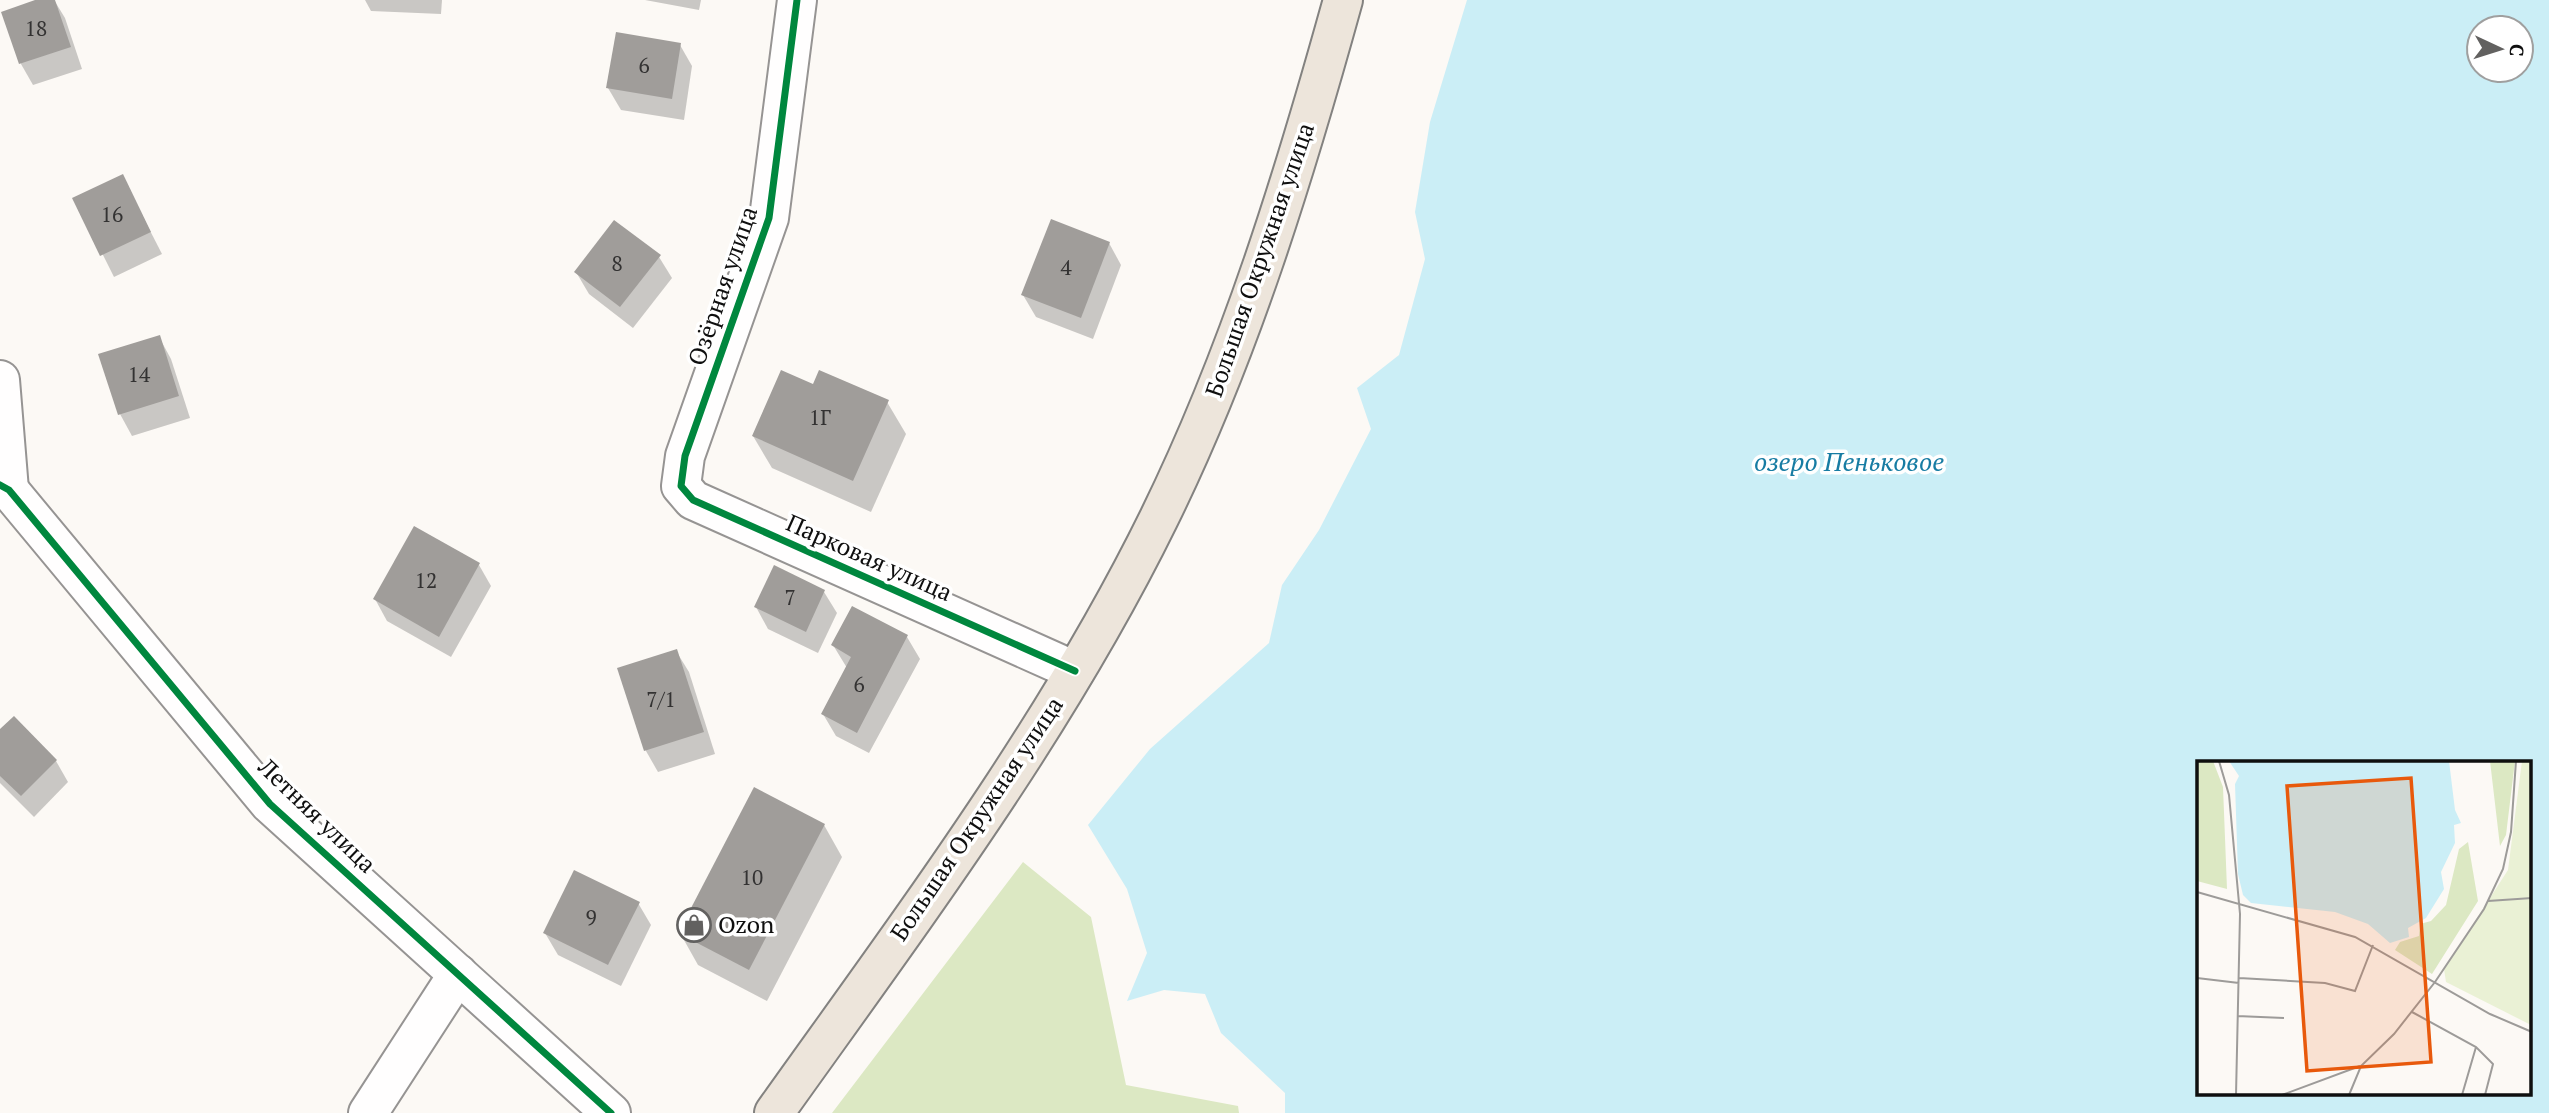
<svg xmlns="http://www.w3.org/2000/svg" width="2549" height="1113" font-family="'PT Serif',serif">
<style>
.forest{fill:#dce8c3}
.water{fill:#cbeef6;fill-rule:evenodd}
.shadow{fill:#0003}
.building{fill:#a09d9a}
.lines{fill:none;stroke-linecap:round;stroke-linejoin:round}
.minor-casing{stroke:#969493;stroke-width:42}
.major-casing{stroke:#838280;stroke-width:42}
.minor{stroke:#fffefe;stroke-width:38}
.major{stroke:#ede5db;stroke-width:38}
.cycleway-casing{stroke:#fff;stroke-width:11}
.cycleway{stroke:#00873e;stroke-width:7}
.labels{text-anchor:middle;stroke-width:7;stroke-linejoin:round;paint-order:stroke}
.number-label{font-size:21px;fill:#333232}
.street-label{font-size:24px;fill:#0f0f0f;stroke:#fff}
.poi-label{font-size:24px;fill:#0f0f0f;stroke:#fff;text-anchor:start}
.water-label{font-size:26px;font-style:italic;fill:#177ca3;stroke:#fff}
.inset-road{fill:none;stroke:#9d9b99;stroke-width:2}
.view{fill:#e8590c;fill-opacity:0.15;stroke:#e8590c;stroke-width:3.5}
.inset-edge{fill:none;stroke:#0f0f0f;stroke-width:3.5}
</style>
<rect width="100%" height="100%" fill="#fcf9f5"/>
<!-- forest -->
<path class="forest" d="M1023 862 1091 917 1126 1085 1238 1106 1239 1113H832Z"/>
<!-- water -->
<path class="water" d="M1467 0H2549V1113H1285V1093L1221 1033 1205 994 1164 990 1127 1001 1147 953 1127 889 1088 825 1150 749 1269 643 1282 585 1319 530 1371 429 1357 388 1399 355 1425 259 1415 212 1430 122ZM2479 28H2521V70H2479ZM2199 763H2530V1094H2199Z"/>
<!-- shadow -->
<g class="shadow">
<path d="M41 0H54L65 18 82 69 33 85 21 64 3 13Z"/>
<path d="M365 0H442L441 14 371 11Z"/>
<path d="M645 0H701L699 10Z"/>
<path d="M680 45 692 66 684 120 621 110 608 88Z"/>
<path d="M122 176 162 254 114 277 75 199Z"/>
<path d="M1109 243 1121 265 1093 339 1036 317 1023 295Z"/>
<path d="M659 257 672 278 633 328 589 294 576 272Z"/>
<path d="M159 337 171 359 190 418 132 436 120 414Z"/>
<path d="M814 386 887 402 906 434 871 512 772 468 753 436Z"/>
<path d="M479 565 491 586 451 657 387 621 375 599Z"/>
<path d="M824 592 837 613 818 653 768 629 756 607Z"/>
<path d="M907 637 920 659 869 753 836 736 823 714 847 668 833 645Z"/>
<path d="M676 651 689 672 715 754 658 772 646 751 619 670Z"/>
<path d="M0 732 56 761 68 782 34 817 0 783Z"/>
<path d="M824 825 842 857 767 1001 698 965 680 933Z"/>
<path d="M638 903 651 925 621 986 558 955 545 933Z"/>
</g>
<!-- building -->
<g class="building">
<path d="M35 0H55L71 47 19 64 1 12Z"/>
<path d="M616 32 681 43 672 99 606 88Z"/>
<path d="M123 174 151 232 100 256 72 198Z"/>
<path d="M1051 219 1110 242 1081 318 1021 295Z"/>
<path d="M614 220 661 255 620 307 574 272Z"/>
<path d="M160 335 179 396 118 415 98 354Z"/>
<path d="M781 370 813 384 819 370 889 400 853 481 752 436Z"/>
<path d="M414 526 480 563 439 637 373 599Z"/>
<path d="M774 565 825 590 806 632 754 607Z"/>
<path d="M852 606 908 635 857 733 821 714 851 657 831 645Z"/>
<path d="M677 649 704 732 644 751 617 668Z"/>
<path d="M14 716 57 760 21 796 0 776V729Z"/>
<path d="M754 787 825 824 749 970 678 933Z"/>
<path d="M574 870 640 902 608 965 543 933Z"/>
</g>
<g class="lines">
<!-- minor casing -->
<g class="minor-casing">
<g id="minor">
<path d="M797 0 769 218 685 456 681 486 693 500 1075 671"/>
<path d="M0 380 9 490"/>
<path d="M0 485 9 490 270 804 611 1113"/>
<path d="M368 1113 458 974"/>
</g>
</g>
<!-- major casing -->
<g class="major-casing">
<path id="major" d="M774 1113C910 922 1055 730 1159 518 1240 353 1294 177 1343 0"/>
</g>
<!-- minor -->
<use href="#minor" class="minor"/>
<!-- major -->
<use href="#major" class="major"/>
<!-- cycleway casing -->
<g class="cycleway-casing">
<g id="cycleway">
<path d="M797 0 769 218 685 456 681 486 693 500 1075 671"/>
<path d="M0 485 9 490 270 804 611 1113"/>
</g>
</g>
<!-- cycleway -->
<use href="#cycleway" class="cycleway"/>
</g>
<!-- icons -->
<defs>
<g id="shop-ring" transform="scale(1.75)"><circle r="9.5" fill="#fff" stroke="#626160" stroke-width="1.5"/><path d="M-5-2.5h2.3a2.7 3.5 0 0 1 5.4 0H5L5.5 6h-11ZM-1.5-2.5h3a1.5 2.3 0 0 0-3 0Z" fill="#626160"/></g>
</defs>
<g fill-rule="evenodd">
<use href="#shop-ring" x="694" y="925"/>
</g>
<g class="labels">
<!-- number labels -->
<g class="number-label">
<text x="36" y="36">18</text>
<text x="644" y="73">6</text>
<text x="112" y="222">16</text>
<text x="617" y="271">8</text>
<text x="1066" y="275">4</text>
<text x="139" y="382">14</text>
<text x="820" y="425">1Г</text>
<text x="426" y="588">12</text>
<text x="790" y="605">7</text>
<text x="859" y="692">6</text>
<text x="661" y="707">7/1</text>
<text x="752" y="885">10</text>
<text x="591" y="925">9</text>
</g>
<!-- street labels -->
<g class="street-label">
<text transform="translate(1260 260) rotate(-71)" y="8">Большая Окружная улица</text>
<text transform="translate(723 286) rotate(-71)" y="8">Озёрная улица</text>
<text transform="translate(869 558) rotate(24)" y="8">Парковая улица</text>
<text transform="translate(317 816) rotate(44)" y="8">Летняя улица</text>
<text transform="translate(977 819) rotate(-56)" y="8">Большая Окружная улица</text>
</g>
<!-- poi labels -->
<g class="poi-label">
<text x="718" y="933">Ozon</text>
</g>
<!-- water labels -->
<g class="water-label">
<text x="1849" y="471">озеро Пеньковое</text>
</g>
</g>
<!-- overview -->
<g transform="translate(2197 761)">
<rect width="334" height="334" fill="#fcf9f5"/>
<path d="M325 0H334V264L249 221 247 208 311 109Z" fill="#eaf1d5"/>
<path d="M0 0H16L26 26 30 128 0 120ZM293 0H318L309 74 303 85ZM271 81 281 140 235 213 198 189 203 181 222 175 223 163 234 160 249 144 262 88Z" fill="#dce8c3"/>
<path d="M32 0H252L258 49 264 62 257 64 258 82 244 111 247 128 229 157 211 167 212 176 193 182 171 163 138 151 54 142 46 134 41 113 38 23 42 15Z" fill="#cbeef6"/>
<path class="inset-road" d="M22 0 32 34 43 153 39 334M0 131 158 176 293 253 335 271M291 140 335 137M0 217 42 222M42 217 128 222 158 230 176 184M215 251 279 286 296 303 288 334M40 255 87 257M85 334 163 305M152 334 164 305 197 273 238 221 287 148 306 108 314 71 319 0M265 334 279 286"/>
<path class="view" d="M214 17 234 301 110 310 90 25Z"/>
<rect width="334" height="334" class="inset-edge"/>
</g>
<!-- north arrow -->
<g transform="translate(2500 49) rotate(94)"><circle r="33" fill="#ffffff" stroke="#9f9f9f" stroke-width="2"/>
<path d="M0-5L12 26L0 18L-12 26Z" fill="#626160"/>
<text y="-10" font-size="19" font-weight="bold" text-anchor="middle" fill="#0f0f0f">С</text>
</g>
</svg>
